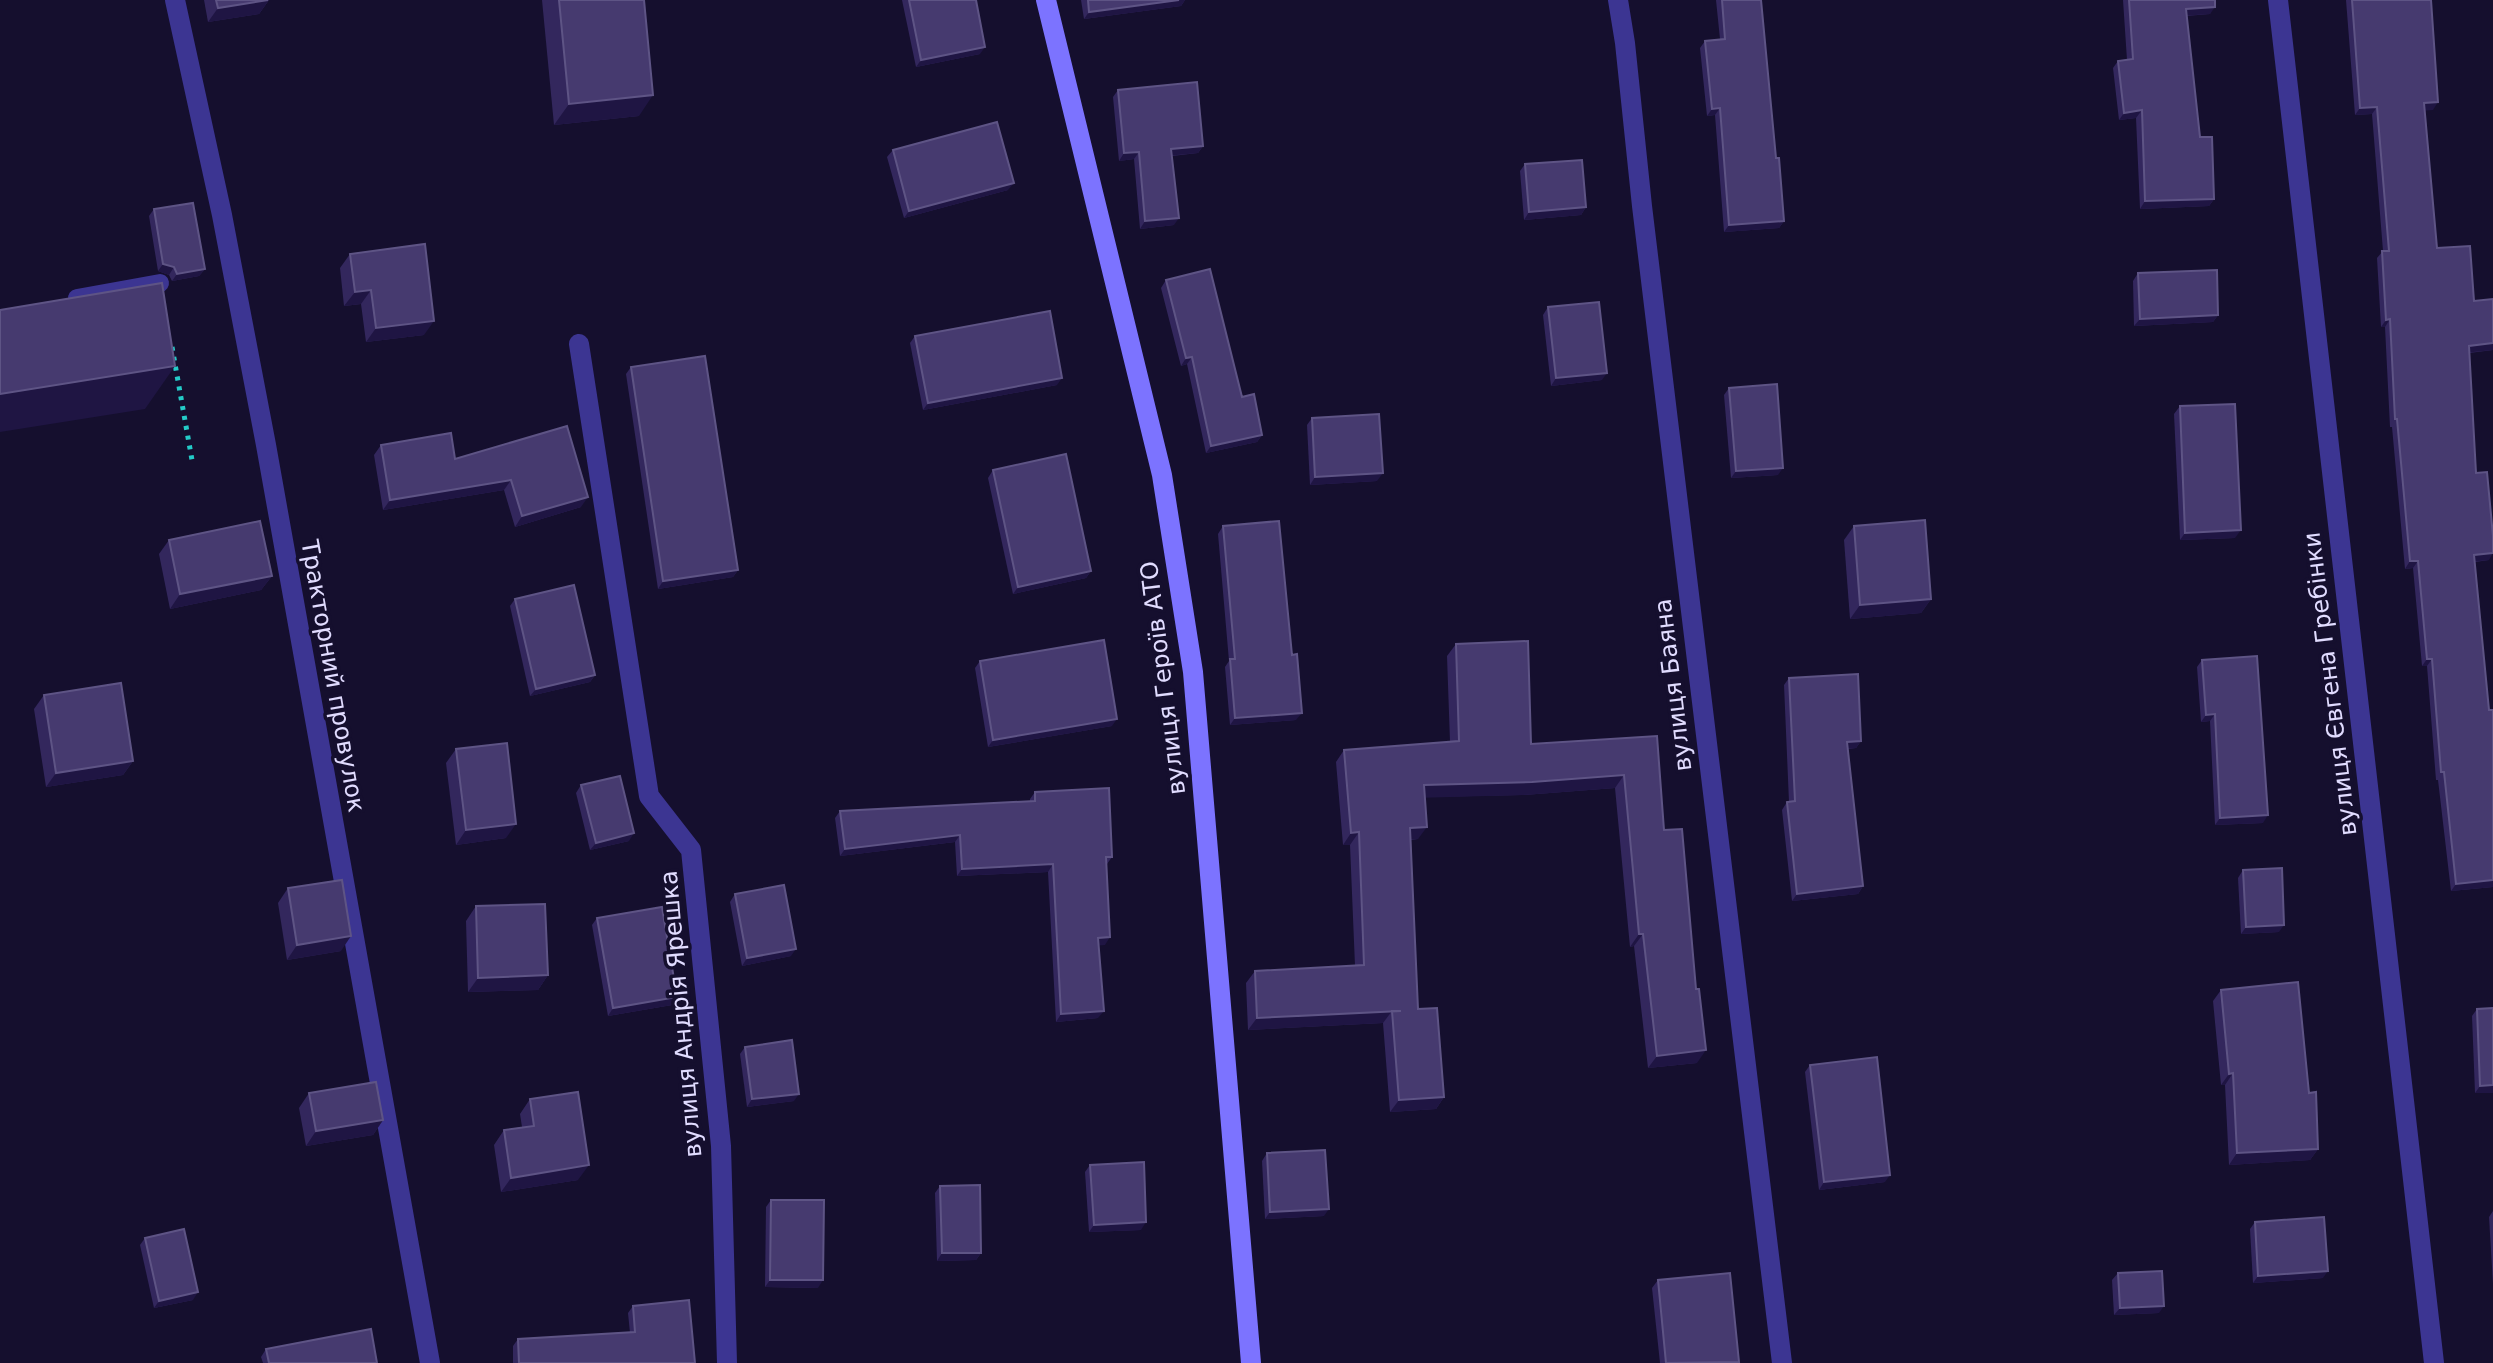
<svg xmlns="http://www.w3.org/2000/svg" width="2493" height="1363" font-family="'DejaVu Sans',sans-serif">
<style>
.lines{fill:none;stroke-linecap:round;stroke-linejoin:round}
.path{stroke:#24cbc8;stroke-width:5;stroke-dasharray:4 6;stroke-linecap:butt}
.lane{stroke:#3c3592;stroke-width:18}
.street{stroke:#3c3592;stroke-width:20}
.secondary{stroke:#7c73ff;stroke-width:20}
.wall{fill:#33275d}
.shaded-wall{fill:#1f1543}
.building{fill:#463a6f;stroke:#5e5485;stroke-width:2}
.labels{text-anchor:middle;stroke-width:7;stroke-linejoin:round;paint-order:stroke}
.street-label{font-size:24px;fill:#e1dcff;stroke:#150f2e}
</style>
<rect width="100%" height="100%" fill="#150f2e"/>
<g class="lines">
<!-- path -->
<path class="path" d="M172 347 192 460"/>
<!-- lane -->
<path class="lane" d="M77 298 160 283"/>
<!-- street -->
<g class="street">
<path d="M175 0 222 215 266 445 430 1363"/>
<path d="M1618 0 1625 43 1642 206 1782 1363"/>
<path d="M2278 0 2434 1363"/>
<path d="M579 344 649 796 691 850 721 1146 727 1363"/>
</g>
<!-- secondary -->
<path class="secondary" d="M1046 0 1162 475 1193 672 1251 1363"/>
</g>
<!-- wall -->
<g class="wall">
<path d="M204 0H269L259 14 208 22Z"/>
<path d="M542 0H644L639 116 554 125Z"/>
<path d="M902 0H976L980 54 916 67Z"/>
<path d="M1081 0H1185L1181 6 1084 19Z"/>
<path d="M1716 0H1761L1776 158 1784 221 1779 228 1724 232 1715 115 1707 116 1700 48 1705 41 1720 39Z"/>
<path d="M2123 0H2215L2210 14 2186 16 2200 137 2214 199 2209 206 2140 209 2136 118 2119 120 2113 68 2118 61 2127 60Z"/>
<path d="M2346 0H2438H2431L2433 110H2425L2437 248 2474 301 2493 299V350L2469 353 2476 473 2489 560 2475 562 2489 710H2493V887L2451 891 2438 780H2436L2427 666H2422L2413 568 2405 569 2392 427H2390L2385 327H2381L2377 258 2383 251 2372 114 2355 115Z"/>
<path d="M1118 90 1203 146 1198 153 1172 156 1174 225 1140 229 1134 159 1119 161 1113 97Z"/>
<path d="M893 150 1008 190 904 218 887 157Z"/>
<path d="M1525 164 1586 207 1581 215 1524 220 1520 171Z"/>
<path d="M154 209 205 269 199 276 172 281 169 275 158 271 149 216Z"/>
<path d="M350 254 424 335 366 342 361 304 344 306 340 268Z"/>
<path d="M2138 273 2218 315 2213 322 2134 326 2133 281Z"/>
<path d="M1166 280 1242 397 1262 435 1257 442 1206 453 1187 364 1181 366 1161 288Z"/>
<path d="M1548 307 1602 380 1551 386 1543 315Z"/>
<path d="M915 336 1057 385 923 410 910 343Z"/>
<path d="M631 367 738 570 733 577 658 589 626 374Z"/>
<path d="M1729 388 1778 475 1731 478 1724 395Z"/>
<path d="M2180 406 2235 538 2180 540 2174 414Z"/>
<path d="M1312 418 1377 481 1310 485 1307 425Z"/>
<path d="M381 445 455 459 581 507 515 527 504 490 383 510 374 455Z"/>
<path d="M993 470 1091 571 1086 578 1013 594 988 478Z"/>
<path d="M1223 526 1292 655 1296 720 1230 725 1225 667 1229 661 1218 534Z"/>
<path d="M1854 526 1931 599 1921 613 1850 619 1844 540Z"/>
<path d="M169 540 272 576 261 590 170 609 159 554Z"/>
<path d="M515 599 595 675 590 682 530 696 510 606Z"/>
<path d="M1456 644 1531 744 1657 736 1664 830 1697 1063 1648 1068 1634 946 1630 947 1615 788 1523 795 1425 797 1418 839 1411 840 1418 1009 1444 1097 1436 1109 1390 1112 1383 1023 1248 1030 1246 983 1255 971 1355 966 1350 845H1343L1336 762 1344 750 1450 742 1447 656Z"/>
<path d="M2202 660 2263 823 2215 825 2210 721 2201 722 2197 667Z"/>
<path d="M980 661 1112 726 988 747 975 668Z"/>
<path d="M1789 678 1861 741 1856 748 1848 749 1863 886 1858 894 1792 901 1782 810 1787 802H1789L1784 685Z"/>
<path d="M44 695 133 761 123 775 46 787 34 709Z"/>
<path d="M456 749 506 838 456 845 446 763Z"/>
<path d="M581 785 629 841 590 850 576 793Z"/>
<path d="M1035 792 1112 857 1107 864 1105 945H1098V1018L1056 1022 1048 872 957 876 955 842 840 856 835 818 840 811 1030 801V799Z"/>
<path d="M2243 870 2279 932 2241 934 2238 878Z"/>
<path d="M288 888 341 951 287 960 278 903Z"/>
<path d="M735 894 791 956 742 966 730 902Z"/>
<path d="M476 906 548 975 538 990 468 992 466 921Z"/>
<path d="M597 918 672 1005 608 1016 592 925Z"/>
<path d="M2221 990 2309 1093 2318 1149 2310 1160 2229 1165 2225 1085H2221L2213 1001Z"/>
<path d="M2477 1009 2493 1093H2475L2472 1016Z"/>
<path d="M745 1047 794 1101 747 1107 740 1054Z"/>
<path d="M1810 1065 1885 1182 1819 1190 1805 1072Z"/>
<path d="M309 1093 383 1120 373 1135 306 1146 299 1108Z"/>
<path d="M530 1099 578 1180 501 1192 494 1145 504 1130 522 1127 520 1114Z"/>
<path d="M1267 1153 1324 1216 1265 1219 1262 1161Z"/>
<path d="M1090 1165 1141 1230 1089 1232 1085 1172Z"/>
<path d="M940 1186 981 1253 976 1260 937 1261 935 1193Z"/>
<path d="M771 1200 818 1288 765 1287 766 1207Z"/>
<path d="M2493 1211V1284L2489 1217Z"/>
<path d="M2255 1222 2323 1278 2253 1283 2250 1229Z"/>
<path d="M145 1238 193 1300 154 1308 140 1245Z"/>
<path d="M2118 1273 2159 1313 2114 1315 2112 1280Z"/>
<path d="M1658 1280 1739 1362 1738 1363H1660L1652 1288Z"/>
<path d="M633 1306 695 1363H513V1346L518 1339 630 1333 628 1313Z"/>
<path d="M266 1349 377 1363H263L261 1357Z"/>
</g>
<!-- shaded-wall -->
<g class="shaded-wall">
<path d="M269 0 259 14 208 22 218 8Z"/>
<path d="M1179 0H1185L1181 6 1084 19 1089 12Z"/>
<path d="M2215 7 2210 14 2180 16 2186 9Z"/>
<path d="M985 47 980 54 916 67 921 60Z"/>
<path d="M653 95 639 116 554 125 569 104Z"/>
<path d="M2438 102 2433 110 2419 111 2424 103Z"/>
<path d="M2377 107 2372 114 2355 115 2360 108Z"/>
<path d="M1720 108 1715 115 1707 116 1712 109Z"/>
<path d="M2142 110 2136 118 2119 120 2124 113Z"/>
<path d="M1203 146 1198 153 1166 156 1171 149Z"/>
<path d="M1139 152 1134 159 1119 161 1124 153Z"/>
<path d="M1014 183 1008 190 904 218 909 211Z"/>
<path d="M2214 199 2209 206 2140 209 2145 201Z"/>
<path d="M1586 207 1581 215 1524 220 1529 212Z"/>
<path d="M1179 218 1174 225 1140 229 1145 221Z"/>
<path d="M1784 221 1779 228 1724 232 1729 225Z"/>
<path d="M163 264 174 267 169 275 158 271Z"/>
<path d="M205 269 199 276 172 281 177 274Z"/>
<path d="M371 290 361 304 344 306 355 292Z"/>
<path d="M2218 315 2213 322 2134 326 2140 319Z"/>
<path d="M2390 319 2385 327H2381L2386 320Z"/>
<path d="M434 321 424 335 366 342 376 328Z"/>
<path d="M2493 343V350L2463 353 2469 346Z"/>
<path d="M1192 357 1187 364 1181 366 1186 358Z"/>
<path d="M175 366 145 409 0 432V394Z"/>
<path d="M1607 373 1602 380 1551 386 1556 378Z"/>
<path d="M1062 378 1057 385 923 410 928 403Z"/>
<path d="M1262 435 1257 442 1206 453 1211 446Z"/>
<path d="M1783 468 1778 475 1731 478 1736 471Z"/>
<path d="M1383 473 1377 481 1310 485 1315 477Z"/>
<path d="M511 480 504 490 383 510 390 500Z"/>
<path d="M588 497 581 507 515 527 522 516Z"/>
<path d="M2241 530 2235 538 2180 540 2185 533Z"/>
<path d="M2493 553 2489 560 2469 562 2474 555Z"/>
<path d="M2410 561H2418L2413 568 2405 569Z"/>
<path d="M738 570 733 577 658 589 663 581Z"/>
<path d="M1091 571 1086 578 1013 594 1018 587Z"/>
<path d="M272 576 261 590 170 609 180 594Z"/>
<path d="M1931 599 1921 613 1850 619 1860 605Z"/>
<path d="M2427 659H2432L2427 666H2422Z"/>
<path d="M595 675 590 682 530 696 536 689Z"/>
<path d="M1302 713 1296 720 1230 725 1235 718Z"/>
<path d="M2215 714 2210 721 2201 722 2206 715Z"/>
<path d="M1117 719 1112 726 988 747 993 740Z"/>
<path d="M1861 741 1856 748 1842 749 1847 742Z"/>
<path d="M133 761 123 775 46 787 56 773Z"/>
<path d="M1624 775 1615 788 1523 795 1415 798 1424 785Z"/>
<path d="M2268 815 2263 823 2215 825 2220 818Z"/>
<path d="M516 824 506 838 456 845 466 830Z"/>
<path d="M1427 827 1418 839 1402 840 1410 828Z"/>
<path d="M1359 832 1350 845H1343L1351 833Z"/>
<path d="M634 833 629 841 590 850 596 843Z"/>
<path d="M960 835 955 842 840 856 845 849Z"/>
<path d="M1053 864 1048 872 957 876 962 869Z"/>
<path d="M2493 880V887L2451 891 2456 884Z"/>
<path d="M1863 886 1858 894 1792 901 1797 894Z"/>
<path d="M2284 925 2279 932 2241 934 2246 927Z"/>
<path d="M1639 934H1643L1634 946 1630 947Z"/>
<path d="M351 936 341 951 287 960 297 945Z"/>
<path d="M1110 937 1105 945 1092 946 1098 938Z"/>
<path d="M796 949 791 956 742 966 747 958Z"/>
<path d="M548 975 538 990 468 992 478 978Z"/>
<path d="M677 997 672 1005 608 1016 613 1008Z"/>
<path d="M1104 1011 1098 1018 1056 1022 1061 1014Z"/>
<path d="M1392 1011 1383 1023 1248 1030 1257 1018Z"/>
<path d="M1706 1050 1697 1063 1648 1068 1657 1056Z"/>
<path d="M2233 1073 2225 1085H2221L2229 1074Z"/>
<path d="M2493 1085V1093H2475L2480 1086Z"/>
<path d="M799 1094 794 1101 747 1107 752 1099Z"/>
<path d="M1444 1097 1436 1109 1390 1112 1399 1100Z"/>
<path d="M383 1120 373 1135 306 1146 316 1131Z"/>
<path d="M2318 1149 2310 1160 2229 1165 2237 1153Z"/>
<path d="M589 1165 578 1180 501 1192 511 1178Z"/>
<path d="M1890 1175 1885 1182 1819 1190 1824 1182Z"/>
<path d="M1329 1209 1324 1216 1265 1219 1270 1212Z"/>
<path d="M1146 1222 1141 1230 1089 1232 1094 1225Z"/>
<path d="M942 1253H981L976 1260 937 1261Z"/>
<path d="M2328 1271 2323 1278 2253 1283 2258 1276Z"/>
<path d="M770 1280H823L818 1288 765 1287Z"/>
<path d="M198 1292 193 1300 154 1308 159 1301Z"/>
<path d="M2164 1306 2159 1313 2114 1315 2120 1308Z"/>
</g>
<!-- building -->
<g class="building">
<path d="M216 0H268L218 8Z"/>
<path d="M559 0H644L653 95 569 104Z"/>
<path d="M909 0H976L985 47 921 60Z"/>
<path d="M1088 0H1179L1089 12Z"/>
<path d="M1722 0H1761L1776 158H1779L1784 221 1729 225 1720 108 1712 109 1705 41 1725 39Z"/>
<path d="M2129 0H2215V7L2186 9 2200 137H2212L2214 199 2145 201 2142 110 2124 113 2118 61 2133 59Z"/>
<path d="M2352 0H2431L2438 102 2424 103 2437 248 2470 246 2474 301 2493 299V343L2469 346 2476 473 2487 472 2493 536V553L2474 555 2489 710H2493V880L2456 884 2444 772H2441L2432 659H2427L2418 561H2410L2397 419H2395L2390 319 2386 320 2382 251H2389L2377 107 2360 108Z"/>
<path d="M1197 82 1203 146 1171 149 1179 218 1145 221 1139 152 1124 153 1118 90Z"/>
<path d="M997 122 1014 183 909 211 893 150Z"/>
<path d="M1582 160 1586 207 1529 212 1525 164Z"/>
<path d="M193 203 205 269 177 274 174 267 163 264 154 209Z"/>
<path d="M425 244 434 321 376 328 371 290 355 292 350 254Z"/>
<path d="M1210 269 1242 397 1254 394 1262 435 1211 446 1192 357 1186 358 1166 280Z"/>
<path d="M2217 270 2218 315 2140 319 2138 273Z"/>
<path d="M162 283 175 366 0 394V310Z"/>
<path d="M1599 302 1607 373 1556 378 1548 307Z"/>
<path d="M1050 311 1062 378 928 403 915 336Z"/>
<path d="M705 356 738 570 663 581 631 367Z"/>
<path d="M1777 384 1783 468 1736 471 1729 388Z"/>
<path d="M2235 404 2241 530 2185 533 2180 406Z"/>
<path d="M1379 414 1383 473 1315 477 1312 418Z"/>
<path d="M567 426 588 497 522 516 511 480 390 500 381 445 451 433 455 459Z"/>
<path d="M1066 454 1091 571 1018 587 993 470Z"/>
<path d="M1925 520 1931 599 1860 605 1854 526Z"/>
<path d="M260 521 272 576 180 594 169 540Z"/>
<path d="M1279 521 1292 655 1297 654 1302 713 1235 718 1230 659H1235L1223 526Z"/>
<path d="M574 585 595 675 536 689 515 599Z"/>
<path d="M1104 640 1117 719 993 740 980 661Z"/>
<path d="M1528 641 1531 744 1657 736 1664 830 1682 829 1696 989H1699L1706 1050 1657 1056 1643 934H1639L1624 775 1532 782 1424 785 1427 827 1410 828 1418 1009 1437 1008 1444 1097 1399 1100 1392 1011H1401L1257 1018 1255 971 1364 965 1359 832 1351 833 1344 750 1459 741 1456 644Z"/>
<path d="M2257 656 2268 815 2220 818 2215 714 2206 715 2202 660Z"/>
<path d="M1858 674 1861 741 1847 742 1863 886 1797 894 1787 802 1795 801 1789 678Z"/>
<path d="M121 683 133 761 56 773 44 695Z"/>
<path d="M507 743 516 824 466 830 456 749Z"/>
<path d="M620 776 634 833 596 843 581 785Z"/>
<path d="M1109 788 1112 857H1106L1110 937 1098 938 1104 1011 1061 1014 1053 864 962 869 960 835 845 849 840 811 1035 801V792Z"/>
<path d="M2282 868 2284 925 2246 927 2243 870Z"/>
<path d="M342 880 351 936 297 945 288 888Z"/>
<path d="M784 885 796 949 747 958 735 894Z"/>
<path d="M545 904 548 975 478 978 476 906Z"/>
<path d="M662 907 677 997 613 1008 597 918Z"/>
<path d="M2298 982 2309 1093 2316 1092 2318 1149 2237 1153 2233 1073 2229 1074 2221 990Z"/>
<path d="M2493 1008V1085L2480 1086 2477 1009Z"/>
<path d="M792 1040 799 1094 752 1099 745 1047Z"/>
<path d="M1877 1057 1890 1175 1824 1182 1810 1065Z"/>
<path d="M376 1082 383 1120 316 1131 309 1093Z"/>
<path d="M578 1092 589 1165 511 1178 504 1130 534 1126 530 1099Z"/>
<path d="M1325 1150 1329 1209 1270 1212 1267 1153Z"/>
<path d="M1144 1162 1146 1222 1094 1225 1090 1165Z"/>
<path d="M980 1185 981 1253H942L940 1186Z"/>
<path d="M771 1200H824L823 1280H770Z"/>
<path d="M2324 1217 2328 1271 2258 1276 2255 1222Z"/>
<path d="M184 1229 198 1292 159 1301 145 1238Z"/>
<path d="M2162 1271 2164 1306 2120 1308 2118 1273Z"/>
<path d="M1730 1273 1739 1362 1666 1363 1658 1280Z"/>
<path d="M689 1300 695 1363H519L518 1339 635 1332 633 1306Z"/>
<path d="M371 1329 377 1363H269L266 1349Z"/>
</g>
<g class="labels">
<!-- street labels -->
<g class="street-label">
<text transform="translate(333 676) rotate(80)" y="8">Тракторний провулок</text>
<text transform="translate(1163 678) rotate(-97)" y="8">вулиця Героїв АТО</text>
<text transform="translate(2330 684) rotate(-97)" y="8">вулиця Євгена Гребінки</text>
<text transform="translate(1673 685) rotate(-97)" y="8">вулиця Баяна</text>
<text transform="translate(681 1014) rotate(-95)" y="8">вулиця Андрія Ярешка</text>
</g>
</g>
</svg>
